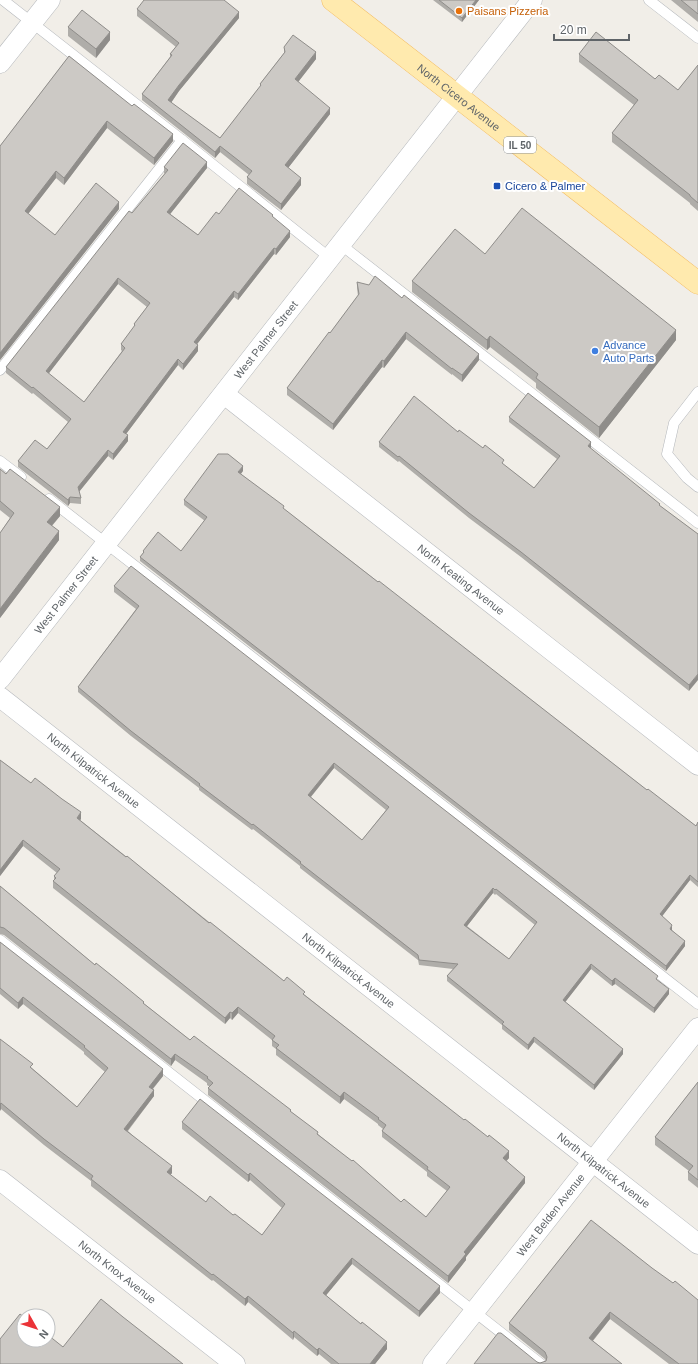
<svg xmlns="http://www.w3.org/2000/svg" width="698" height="1364" font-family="Helvetica,sans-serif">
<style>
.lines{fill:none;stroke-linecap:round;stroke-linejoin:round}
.service-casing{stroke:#b5b8bc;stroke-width:11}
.minor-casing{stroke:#b5b8bc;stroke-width:21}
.primary-casing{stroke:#f3ba5f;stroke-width:23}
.service{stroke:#fff;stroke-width:10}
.minor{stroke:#fff;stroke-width:20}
.primary{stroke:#ffeaae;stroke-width:22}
.wall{fill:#afada9;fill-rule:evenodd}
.shaded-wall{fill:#8f8d8a}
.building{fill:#ccc9c5;stroke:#8f8d8a;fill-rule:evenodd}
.food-dot{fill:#e8710a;stroke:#fff;stroke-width:1.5}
.transit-dot{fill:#1a4fb4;stroke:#fff;stroke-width:1.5}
.shop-dot{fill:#3f7fe0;stroke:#fff;stroke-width:1.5}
.labels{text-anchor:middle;stroke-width:4;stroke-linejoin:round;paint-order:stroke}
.shield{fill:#fff;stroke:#8f9295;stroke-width:1}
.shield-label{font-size:10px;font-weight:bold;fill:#5f6468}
.food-label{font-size:11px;fill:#c56008;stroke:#fff;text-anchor:start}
.street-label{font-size:11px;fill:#5f6468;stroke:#fff}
.transit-label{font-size:11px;fill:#164399;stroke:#fff;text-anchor:start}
.shop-label{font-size:11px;fill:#366cbe;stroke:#fff;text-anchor:start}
</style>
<rect width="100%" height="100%" fill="#f1eee8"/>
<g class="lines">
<!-- service casing -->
<g class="service-casing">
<g id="service">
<path d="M3 0 182 140 330 258"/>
<path d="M649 0 698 38"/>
<path d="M340 244 698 523"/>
<path d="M0 370 182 140"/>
<path d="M698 392 674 423 667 454 687 478 698 487"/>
<path d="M0 461 21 477"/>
<path d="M49 499 698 1004"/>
<path d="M0 940 541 1364"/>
</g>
</g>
<!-- minor casing -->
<g class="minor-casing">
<g id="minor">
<path d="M0 63 50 0"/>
<path id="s1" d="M224 394 698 765"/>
<path id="s2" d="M0 679 532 0"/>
<path id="s3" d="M0 697 698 1244"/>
<path id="s4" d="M0 1180 235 1364"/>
<path id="s5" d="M433 1364 698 1028"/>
</g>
</g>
<!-- primary casing -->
<g class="primary-casing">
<g id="primary">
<path id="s6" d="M333 0 698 283"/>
</g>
</g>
<!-- service -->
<use href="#service" class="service"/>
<!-- minor -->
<use href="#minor" class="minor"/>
<!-- primary -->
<use href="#primary" class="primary"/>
</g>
<!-- wall -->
<g class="wall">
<path d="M433 0H479L462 22Z"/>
<path d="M671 0H698V22Z"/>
<path d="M137 9 239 18 179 91 171 103 220 138 260 87V84L284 53V47L316 59 298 82 330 114 288 168 301 185 281 210 247 184V177L249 175 220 152 215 158 142 100V94L170 57V54L176 47 137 16Z"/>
<path d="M68 27 110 40 96 58 68 36Z"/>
<path d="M579 54 655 79 678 90 698 65V211L690 204V203L612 142V133L634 105 579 62Z"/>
<path d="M69 56 173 141 154 165 107 128 64 185 56 178 28 214 55 235 119 209 0 360V146Z"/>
<path d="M164 167 207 168 170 214 198 235 219 214 273 217 290 237 276 255 274 254 238 300 234 297 197 344 198 351 183 370 178 365 126 434 128 441 113 460 108 456 79 492 81 498V504L70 503 68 506 18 467V461L47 449 68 422 33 393 32 394 6 373V367L132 213 165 174 164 173ZM118 284 147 307 134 324V327L121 344V350L122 351 84 402 48 374Z"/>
<path d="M485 254 676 340 599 438 536 388V383L490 347 487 350 412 292V281Z"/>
<path d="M357 282 479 360 462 382 452 374V375L406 339 384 368 382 367 333 430 287 395V388L330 333 358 296 357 288Z"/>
<path d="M509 417 591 448 590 449 660 506 698 534 689 691 521 557 469 518 399 461 398 462 379 447V442L458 432 504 465 534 488 557 459 509 422Z"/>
<path d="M0 469 60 516 52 526 59 540 0 618V533L10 518 0 510Z"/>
<path d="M243 471 241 474 284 509 647 790 696 826 698 822V887L690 880 662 916 672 930 685 946 666 971 140 561V557L143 553V551H181L205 521 184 505V500Z"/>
<path d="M114 586 658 981 669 994 654 1013 615 984 612 986 591 969 565 1002 623 1054 594 1090 534 1042 528 1050 502 1029V1025L447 981V976L453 969 419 965 418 960 300 868V866L253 829 252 830 199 790V788L131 736 78 692V687L136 609 114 592ZM334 768 386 810 362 840 311 797ZM493 893 495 895 496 894 535 925 509 959 467 926Z"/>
<path d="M0 760 31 783 81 819 80 820 284 981 305 995 509 1158 506 1161 525 1183 466 1257V1260L448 1283 208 1095V1088L210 1087 207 1085V1083L175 1060 171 1066 4 935 0 934V886L95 965 190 1040 291 1112 401 1202 426 1217 447 1191 427 1176V1172L382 1137V1131L383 1129 378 1125V1124L344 1099 340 1104 276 1055V1049L272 1046V1040L238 1013 232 1020 230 1018 225 1024 53 888V881L54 880V876L57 873 23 846 0 876Z"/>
<path d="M0 942 163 1076 153 1089 154 1096 128 1131 172 1173 170 1175 206 1202 233 1215 262 1235 282 1208 250 1180 248 1182 182 1129V1122L440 1293 419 1317 352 1264 326 1295 387 1349 375 1364H331L319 1354 317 1356 294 1337 293 1340 248 1302 245 1306 213 1280 212 1281 91 1186V1181L44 1145 1 1109 0 1111V1039L33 1069 77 1107 105 1072 84 1054V1052L23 1004 18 1009 0 994Z"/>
<path d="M698 1082V1188L688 1180V1172L689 1171 655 1145V1137Z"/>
<path d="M591 1220 698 1364H669L610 1319 593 1341 622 1364H474L537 1362 540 1363 546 1361 545 1359 509 1330V1323Z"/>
</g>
<!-- shaded-wall -->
<g class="shaded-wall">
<path d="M476 0H479L462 22V18Z"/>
<path d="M239 12V18L179 91 168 107V100L179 85Z"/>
<path d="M110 32V40L96 58V49Z"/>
<path d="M316 52V59L295 86V79Z"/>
<path d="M330 108V114L285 172V165Z"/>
<path d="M107 121V128L64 185V178Z"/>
<path d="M173 134V141L154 165V158Z"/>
<path d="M220 146V152L215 158V152Z"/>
<path d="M207 162V168L167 218V212Z"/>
<path d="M56 171V178L25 218V211Z"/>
<path d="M301 178V185L281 210V204Z"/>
<path d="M119 202V209L0 360V353Z"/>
<path d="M290 231V237L276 255V249Z"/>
<path d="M274 248V254L238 300V294Z"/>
<path d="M118 278V284L46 377V371Z"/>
<path d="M234 291V297L194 348V342Z"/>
<path d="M676 330V340L599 438V427Z"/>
<path d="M406 332V339L384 368V361Z"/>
<path d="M490 336V347L487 350V340Z"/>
<path d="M198 345V351L183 370V364Z"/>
<path d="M479 354V360L462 382V375Z"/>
<path d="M178 359V365L123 438V432Z"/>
<path d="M382 360V367L333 430V424Z"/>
<path d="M128 435V441L113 460V454Z"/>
<path d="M591 442V448L588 452V446Z"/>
<path d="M108 450V456L78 493V487Z"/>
<path d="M243 466V471L238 477V472Z"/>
<path d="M70 497V503L68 506V500Z"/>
<path d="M60 507V516L47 531V522Z"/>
<path d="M59 531V540L0 618V609Z"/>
<path d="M698 674V680L689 691V685Z"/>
<path d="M334 763V768L308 800V795Z"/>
<path d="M81 812V819L77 824V818Z"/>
<path d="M23 840V846L0 876V870Z"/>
<path d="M690 875V880L660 919V914Z"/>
<path d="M493 888V893L464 930V925Z"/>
<path d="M672 925V930L670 933V929Z"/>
<path d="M685 941V946L666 971V966Z"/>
<path d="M591 964V969L563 1005V1000Z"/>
<path d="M615 978V984L612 986V981Z"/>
<path d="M669 989V994L654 1013V1008Z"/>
<path d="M23 997V1004L18 1009V1003Z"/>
<path d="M238 1007V1013L232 1020V1013Z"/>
<path d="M230 1012V1018L225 1024V1018Z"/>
<path d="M534 1037V1042L528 1050V1045Z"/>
<path d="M623 1049V1054L594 1090V1085Z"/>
<path d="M175 1054V1060L171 1066V1059Z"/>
<path d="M163 1069V1076L149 1093V1087Z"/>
<path d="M154 1090V1096L124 1135V1129Z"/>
<path d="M344 1092V1099L340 1104V1097Z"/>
<path d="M1 1103V1109L0 1111V1104Z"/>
<path d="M509 1151V1158L503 1165V1158Z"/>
<path d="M172 1166V1173L167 1179V1172Z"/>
<path d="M250 1173V1180L248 1182V1175Z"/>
<path d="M525 1177V1183L466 1257V1260L448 1283V1276L464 1252Z"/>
<path d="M352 1258V1264L323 1299V1293Z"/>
<path d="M440 1286V1293L419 1317V1311Z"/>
<path d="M248 1296V1302L245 1306V1299Z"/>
<path d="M610 1312V1319L589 1345V1338Z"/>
<path d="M294 1331V1337L293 1340V1333Z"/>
<path d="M387 1342V1349L375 1364H370Z"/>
<path d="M319 1348V1354L317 1356V1350Z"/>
</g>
<!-- building -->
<g class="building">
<path d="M144 0H224L239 12 179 85 168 100 220 138 261 85 260 84 285 52 284 47 293 35 316 52 295 79 330 108 285 165 301 178 281 204 247 177 252 171 220 146 215 152 142 94 172 55 170 54 179 43 137 9Z"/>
<path d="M439 0H476L462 18Z"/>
<path d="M681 0H698V14Z"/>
<path d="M82 10 110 32 96 49 68 27Z"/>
<path d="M596 32 655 79 659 75 678 90 698 65V203L690 196V195L612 133 638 100 579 54Z"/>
<path d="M69 56 132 106 134 104 173 134 154 158 107 121 64 178 56 171 25 211 55 235 96 183 119 202 0 353V146Z"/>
<path d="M183 143 207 162 167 212 198 235 216 212 219 214 239 188 273 215 272 216 290 231 276 249 274 248 238 294 234 291 194 342 198 345 183 364 178 359 123 432 128 435 113 454 108 450 78 487 81 498 70 497 68 500 18 461 35 440 47 449 71 419 33 387 32 388 6 367 129 211 132 213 168 170 164 167ZM118 278 150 303 134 324 135 325 121 344 125 348 84 402 46 371Z"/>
<path d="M522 208 676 330 599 427 536 378 538 374 490 336 487 340 412 281 455 229 485 254Z"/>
<path d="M375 276 402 298 404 295 479 354 462 375 452 368V369L406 332 384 361 382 360 333 424 287 388 329 332 330 333 359 294 357 282 369 285Z"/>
<path d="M528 393 591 442 588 446 660 504 659 505 698 534V674L689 685 521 552 469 513 399 456 398 457 379 442 414 396 458 432 459 430 483 448 485 445 504 460 502 463 534 488 560 456 509 417Z"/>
<path d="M218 454H228L243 466 238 472 284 506 283 508 378 582 379 581 647 790 648 789 696 826 698 822V882L690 875 660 914 672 925 670 929 685 941 666 966 140 557 144 552 143 551 158 532 181 551 207 517 184 500Z"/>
<path d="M0 469 6 474 10 469 60 507 47 522 59 531 0 609V533L14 513 0 501Z"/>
<path d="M131 566 658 976 656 979 669 989 654 1008 615 978 612 981 591 964 563 1000 623 1049 594 1085 534 1037 528 1045 502 1024 504 1022 447 976 458 964 419 960 418 955 300 863 301 862 253 824 252 825 199 785 200 784 131 731 78 687 139 606 114 586ZM334 763 389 807 362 840 308 795ZM493 888 495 890 496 889 537 922 509 959 464 925Z"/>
<path d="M0 760 31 783 35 778 62 799 81 812 77 818 126 857 127 856 209 923 210 922 284 981 287 977 305 992 303 994 464 1120 465 1119 488 1137 489 1135 509 1151 503 1158 525 1177 464 1252 466 1254 448 1276 208 1088 213 1083 207 1078 208 1077 175 1054 171 1059 4 928 0 927V886L95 965 96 963 116 979 144 1002 143 1003 190 1040 194 1036 291 1110 290 1111 318 1132 317 1134 352 1161 353 1160 401 1202 404 1199 426 1217 450 1187 427 1169 428 1167 382 1131 386 1125 378 1119 379 1118 344 1092 340 1097 276 1048 279 1045 272 1040 275 1036 238 1007 232 1013 230 1012 225 1018 53 881 56 878 54 876 60 869 23 840 0 870Z"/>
<path d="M0 942 163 1069 149 1087 154 1090 124 1129 172 1166 167 1172 206 1202 210 1196 233 1215 235 1214 262 1235 285 1204 250 1173 248 1175 182 1122 200 1099 440 1286 419 1311 352 1258 323 1293 361 1324 362 1322 387 1342 370 1364H339L319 1348 317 1350 294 1331 293 1333 248 1296 245 1299 213 1274 212 1275 91 1179 93 1176 44 1139 1 1103 0 1104V1039L33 1064 30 1067 77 1107 108 1068 84 1047 85 1046 23 997 18 1003 0 988Z"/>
<path d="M698 1082V1180L688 1172 693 1166 655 1137Z"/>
<path d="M591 1220 652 1268 673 1283 675 1281 698 1300V1364H679L610 1312 589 1338 622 1364H474L498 1333H501L537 1362 540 1363 546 1361 547 1357 545 1352 509 1323Z"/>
<path d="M101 1299 123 1317 183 1364H0V1339L20 1314 24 1317V1340H48V1335L63 1347Z"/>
</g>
<!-- markers -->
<circle class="food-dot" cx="459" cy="11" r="4"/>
<rect class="transit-dot" x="493" y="182" width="8" height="8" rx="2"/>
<circle class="shop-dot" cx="595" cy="351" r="4"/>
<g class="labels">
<!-- shield labels -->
<rect class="shield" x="504" y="137" width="32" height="16" rx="3"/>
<g class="shield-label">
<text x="520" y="149">IL 50</text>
</g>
<!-- food labels -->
<g class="food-label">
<text x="467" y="15">Paisans Pizzeria</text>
</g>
<!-- street labels -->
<g class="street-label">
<text dy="4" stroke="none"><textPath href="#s6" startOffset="159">North Cicero Avenue</textPath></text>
<text dy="4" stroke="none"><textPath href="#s2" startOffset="431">West Palmer Street</textPath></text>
<text dy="4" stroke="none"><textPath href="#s1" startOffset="301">North Keating Avenue</textPath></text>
<text dy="4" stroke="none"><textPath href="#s2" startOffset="107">West Palmer Street</textPath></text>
<text dy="4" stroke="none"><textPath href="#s3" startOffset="119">North Kilpatrick Avenue</textPath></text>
<text dy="4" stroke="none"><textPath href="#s3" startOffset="443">North Kilpatrick Avenue</textPath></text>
<text dy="4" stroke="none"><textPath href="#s3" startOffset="767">North Kilpatrick Avenue</textPath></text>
<text dy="4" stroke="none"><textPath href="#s5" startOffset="190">West Belden Avenue</textPath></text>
<text dy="4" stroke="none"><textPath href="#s4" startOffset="149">North Knox Avenue</textPath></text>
</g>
<!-- transit labels -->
<g class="transit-label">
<text x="505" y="190">Cicero &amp; Palmer</text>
</g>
<!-- shop labels -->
<g class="shop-label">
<text x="603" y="349">Advance<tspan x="603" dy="13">Auto Parts</tspan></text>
</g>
</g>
<!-- north arrow -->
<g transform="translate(36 1328) rotate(129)"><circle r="19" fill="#ffffff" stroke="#bfc1c3"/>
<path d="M0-3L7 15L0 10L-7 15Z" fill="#eb3338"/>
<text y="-6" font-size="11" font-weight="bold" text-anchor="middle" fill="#5f6468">N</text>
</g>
<!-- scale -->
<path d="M554 34v6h75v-6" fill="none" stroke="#5f6468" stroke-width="2"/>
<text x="560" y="34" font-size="12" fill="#5f6468" stroke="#ffffff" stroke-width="3" paint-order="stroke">20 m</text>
</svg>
